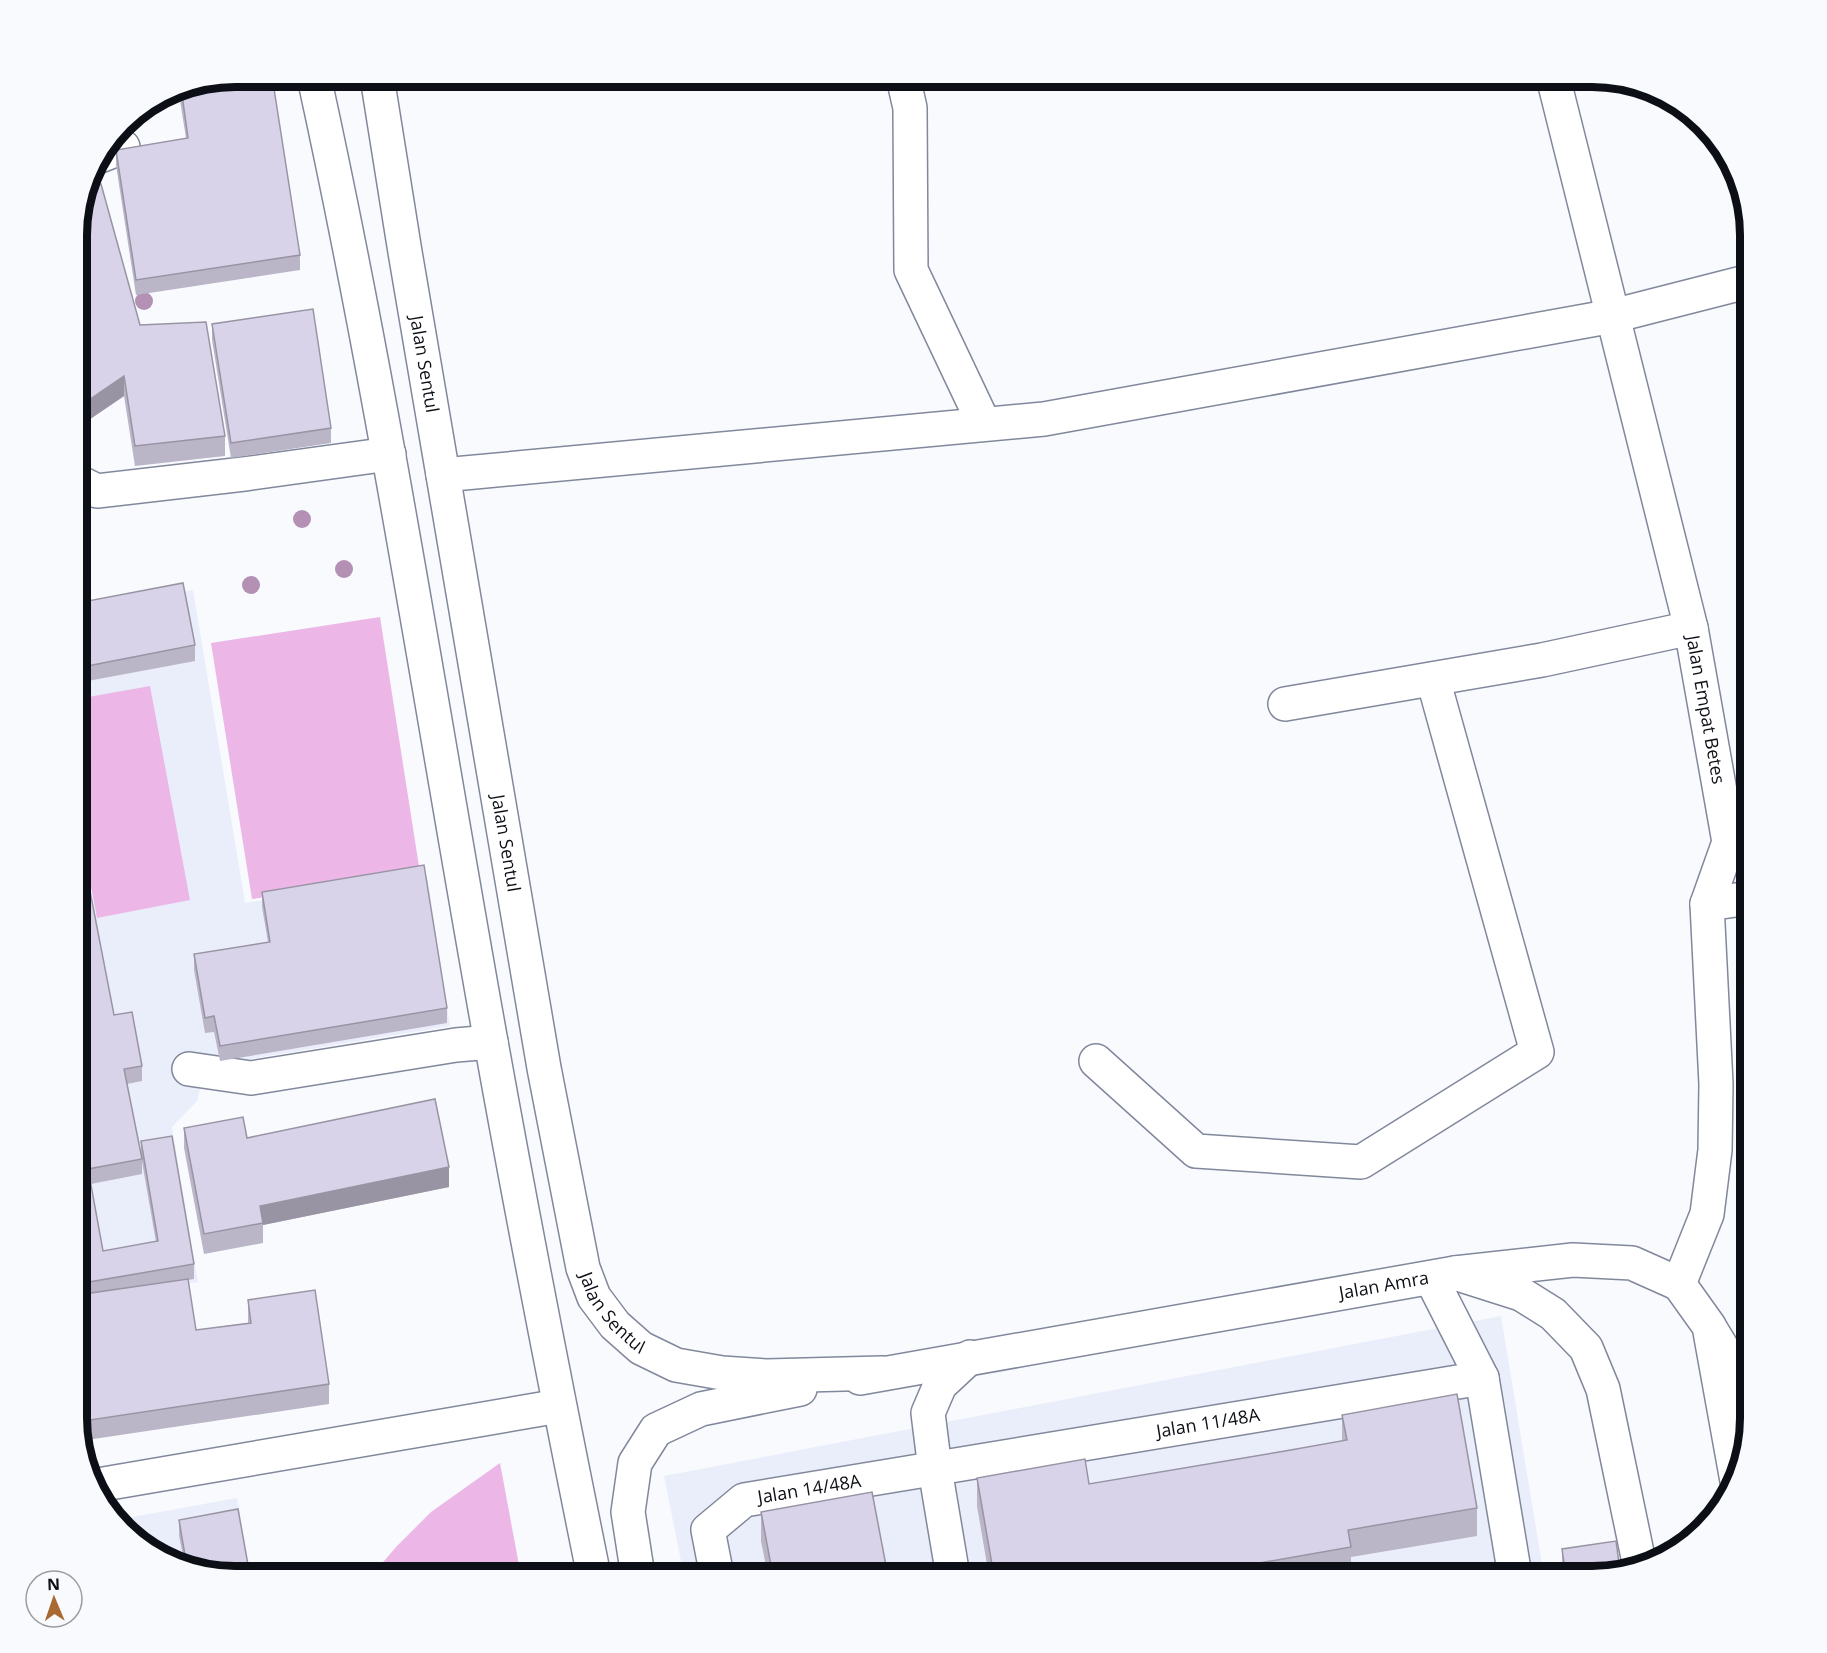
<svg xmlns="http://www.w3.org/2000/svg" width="1827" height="1653" font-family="'Open Sans',sans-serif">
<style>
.built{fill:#eaeefa}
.green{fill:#ecb7e7}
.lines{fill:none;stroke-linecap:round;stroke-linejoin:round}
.minor-casing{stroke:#81889c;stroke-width:36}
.major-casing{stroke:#81889c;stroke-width:36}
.minor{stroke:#fff;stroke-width:33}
.major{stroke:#fff;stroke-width:33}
.tree{fill:#b390b4}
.wall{fill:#bbb5c8}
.shaded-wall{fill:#9894a3}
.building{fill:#d9d3e9;stroke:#9894a3;stroke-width:1.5}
.labels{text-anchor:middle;stroke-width:5;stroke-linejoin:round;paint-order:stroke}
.street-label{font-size:18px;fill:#0c0f15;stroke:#f8fafe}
.rim{fill:none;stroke:#0c0f15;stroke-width:8}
</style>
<rect width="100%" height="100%" fill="#f8fafe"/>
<!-- built -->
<g class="built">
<path d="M193 590 245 903 427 875 450 1026 206 1066 197 1101 172 1127 198 1282 77 1302V609Z"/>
<path d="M1501 1316 1544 1576H684L664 1476Z"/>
<path d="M237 1498 251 1576H235L174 1564 123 1530 116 1520Z"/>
</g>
<!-- green -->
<g class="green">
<path d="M380 617 420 873 252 899 211 643Z"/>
<path d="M150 686 190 900 97 918 77 812V699Z"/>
<path d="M500 1463 521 1576H371L397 1546 431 1512Z"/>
</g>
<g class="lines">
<!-- minor casing -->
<g class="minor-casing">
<g id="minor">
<path d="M903 77 910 108 911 270 984 424"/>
<path id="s1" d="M1553 77 1691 628 1729 842 1707 904 1716 1084 1715 1150 1707 1214 1679 1284"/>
<path d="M100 156 123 147"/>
<path d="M443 475 1044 419 1613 316 1750 281"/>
<path d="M77 481 97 491 244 474 389 454"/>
<path d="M1285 704 1542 660 1691 628"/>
<path d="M1707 904 1750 898"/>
<path d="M1096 1061 1196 1151 1361 1162 1537 1052 1433 679"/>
<path d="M189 1069 251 1078 456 1045 491 1042"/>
<path d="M1455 1273 1521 1294 1553 1314 1586 1348 1603 1389 1640 1567"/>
<path d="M1431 1278 1482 1378 1515 1576"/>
<path d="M1710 1328 1750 1394"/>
<path d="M92 1486 559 1406"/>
<path id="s2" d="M717 1576 708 1530 744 1500 1482 1378"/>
<path d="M953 1576 935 1469 928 1413 940 1385 970 1357"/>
</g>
</g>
<!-- major casing -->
<g class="major-casing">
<g id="major">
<path d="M314 77C384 396 433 720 491 1042 523 1220 558 1399 594 1576"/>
<path id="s3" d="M377 77 405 252 544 1068 583 1268 594 1297 615 1325 641 1348 676 1365 722 1373 767 1376 882 1373"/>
<path id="s4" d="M860 1378 1455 1273 1573 1260 1632 1263 1679 1284 1709 1326 1737 1481"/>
<path d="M638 1576 628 1512 635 1463 656 1430 701 1409 800 1389"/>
</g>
</g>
<!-- minor -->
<use href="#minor" class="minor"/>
<!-- major -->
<use href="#major" class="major"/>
</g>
<!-- trees -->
<g class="tree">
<circle cx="144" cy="301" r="9"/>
<circle cx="302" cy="519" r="9"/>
<circle cx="344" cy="569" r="9"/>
<circle cx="251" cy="585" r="9"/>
</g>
<!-- wall -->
<g class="wall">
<path d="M235 76 300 255V270L136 295 116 165V150L186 138 178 88Z"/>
<path d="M77 224 140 325 225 436V456L135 466 124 396 77 428Z"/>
<path d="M212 324 331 428V443L231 458 212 340Z"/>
<path d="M77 603 195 645V661L77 683Z"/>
<path d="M77 824 114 1015 142 1066V1081L127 1084 142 1159V1174L91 1184 103 1251 156 1242 141 1156V1141L194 1264V1279L188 1280 196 1330 248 1323V1300L329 1384V1404L80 1441 77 1428Z"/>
<path d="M262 892 447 1008V1023L220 1061 214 1032 205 1033 194 970V954L268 942 262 907Z"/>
<path d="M184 1128 247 1138 449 1187 263 1225V1243L204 1254 184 1148Z"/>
<path d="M1342 1415 1477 1508V1536L1351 1557V1576H989L977 1506V1478L1089 1484 1342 1441Z"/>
<path d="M761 1512 888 1576H768L761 1541Z"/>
<path d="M179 1520 235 1576 185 1566 179 1536Z"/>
<path d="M1562 1549 1592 1576H1564L1562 1564Z"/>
</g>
<!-- shaded-wall -->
<g class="shaded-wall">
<path d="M124 376V396L77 428V408Z"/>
<path d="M449 1167V1187L263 1225 260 1206Z"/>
</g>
<!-- building -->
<g class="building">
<path d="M235 76H272L300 255 136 280 116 150 188 138 181 87Z"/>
<path d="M101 184 140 325 206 322 225 436 135 446 124 376 77 408V224L87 186Z"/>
<path d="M313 309 331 428 231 443 212 324Z"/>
<path d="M183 583 195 645 77 668V603Z"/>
<path d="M77 824 114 1015 132 1012 142 1066 124 1069 142 1159 77 1171Z"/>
<path d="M424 865 447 1008 220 1046 214 1016 205 1018 194 954 270 942 262 892Z"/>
<path d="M435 1099 449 1167 260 1206 263 1223 204 1234 184 1128 243 1117 247 1138Z"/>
<path d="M172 1136 194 1264 77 1284V1176L89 1174 103 1251 158 1241 141 1141Z"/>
<path d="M188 1279 196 1330 251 1323 248 1300 315 1290 329 1384 77 1422V1295Z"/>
<path d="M1457 1394 1477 1508 1348 1530 1351 1547 1185 1576H1122L1120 1568 1071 1576H994L977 1478 1085 1459 1089 1484 1285 1451 1347 1440 1342 1415Z"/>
<path d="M872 1492 888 1576H773L761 1512Z"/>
<path d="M238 1509 250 1576H235L187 1567 179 1520Z"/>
<path d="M1616 1541 1620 1571 1592 1576H1566L1562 1549Z"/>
</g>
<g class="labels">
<!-- street labels -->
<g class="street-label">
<text dy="6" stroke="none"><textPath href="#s3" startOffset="291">Jalan Sentul</textPath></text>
<text dy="6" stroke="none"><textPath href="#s1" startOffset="651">Jalan Empat Betes</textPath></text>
<text dy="6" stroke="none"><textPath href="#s3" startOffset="777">Jalan Sentul</textPath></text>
<text dy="6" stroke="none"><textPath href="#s4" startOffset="532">Jalan Amra</textPath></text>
<text dy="6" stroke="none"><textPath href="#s3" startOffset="1263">Jalan Sentul</textPath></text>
<text dy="6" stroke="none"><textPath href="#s2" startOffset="564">Jalan 11/48A</textPath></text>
<text dy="6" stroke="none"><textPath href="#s2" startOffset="160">Jalan 14/48A</textPath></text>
</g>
</g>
<!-- crop -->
<path d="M0 0H1827V1653H0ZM235 87H1592A148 148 0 0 1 1740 235V1418A148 148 0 0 1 1592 1566H235A148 148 0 0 1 87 1418V235A148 148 0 0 1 235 87Z" fill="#f8fafe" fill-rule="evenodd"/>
<path class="rim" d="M235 87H1592A148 148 0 0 1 1740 235V1418A148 148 0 0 1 1592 1566H235A148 148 0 0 1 87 1418V235A148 148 0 0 1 235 87Z"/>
<!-- north arrow -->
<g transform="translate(54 1599) rotate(358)"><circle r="28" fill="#f8fafe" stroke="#9a9ca1" stroke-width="1.5"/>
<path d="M0-4.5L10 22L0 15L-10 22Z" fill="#a86a30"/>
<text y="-9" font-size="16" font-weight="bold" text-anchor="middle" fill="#0c0f15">N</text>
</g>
</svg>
